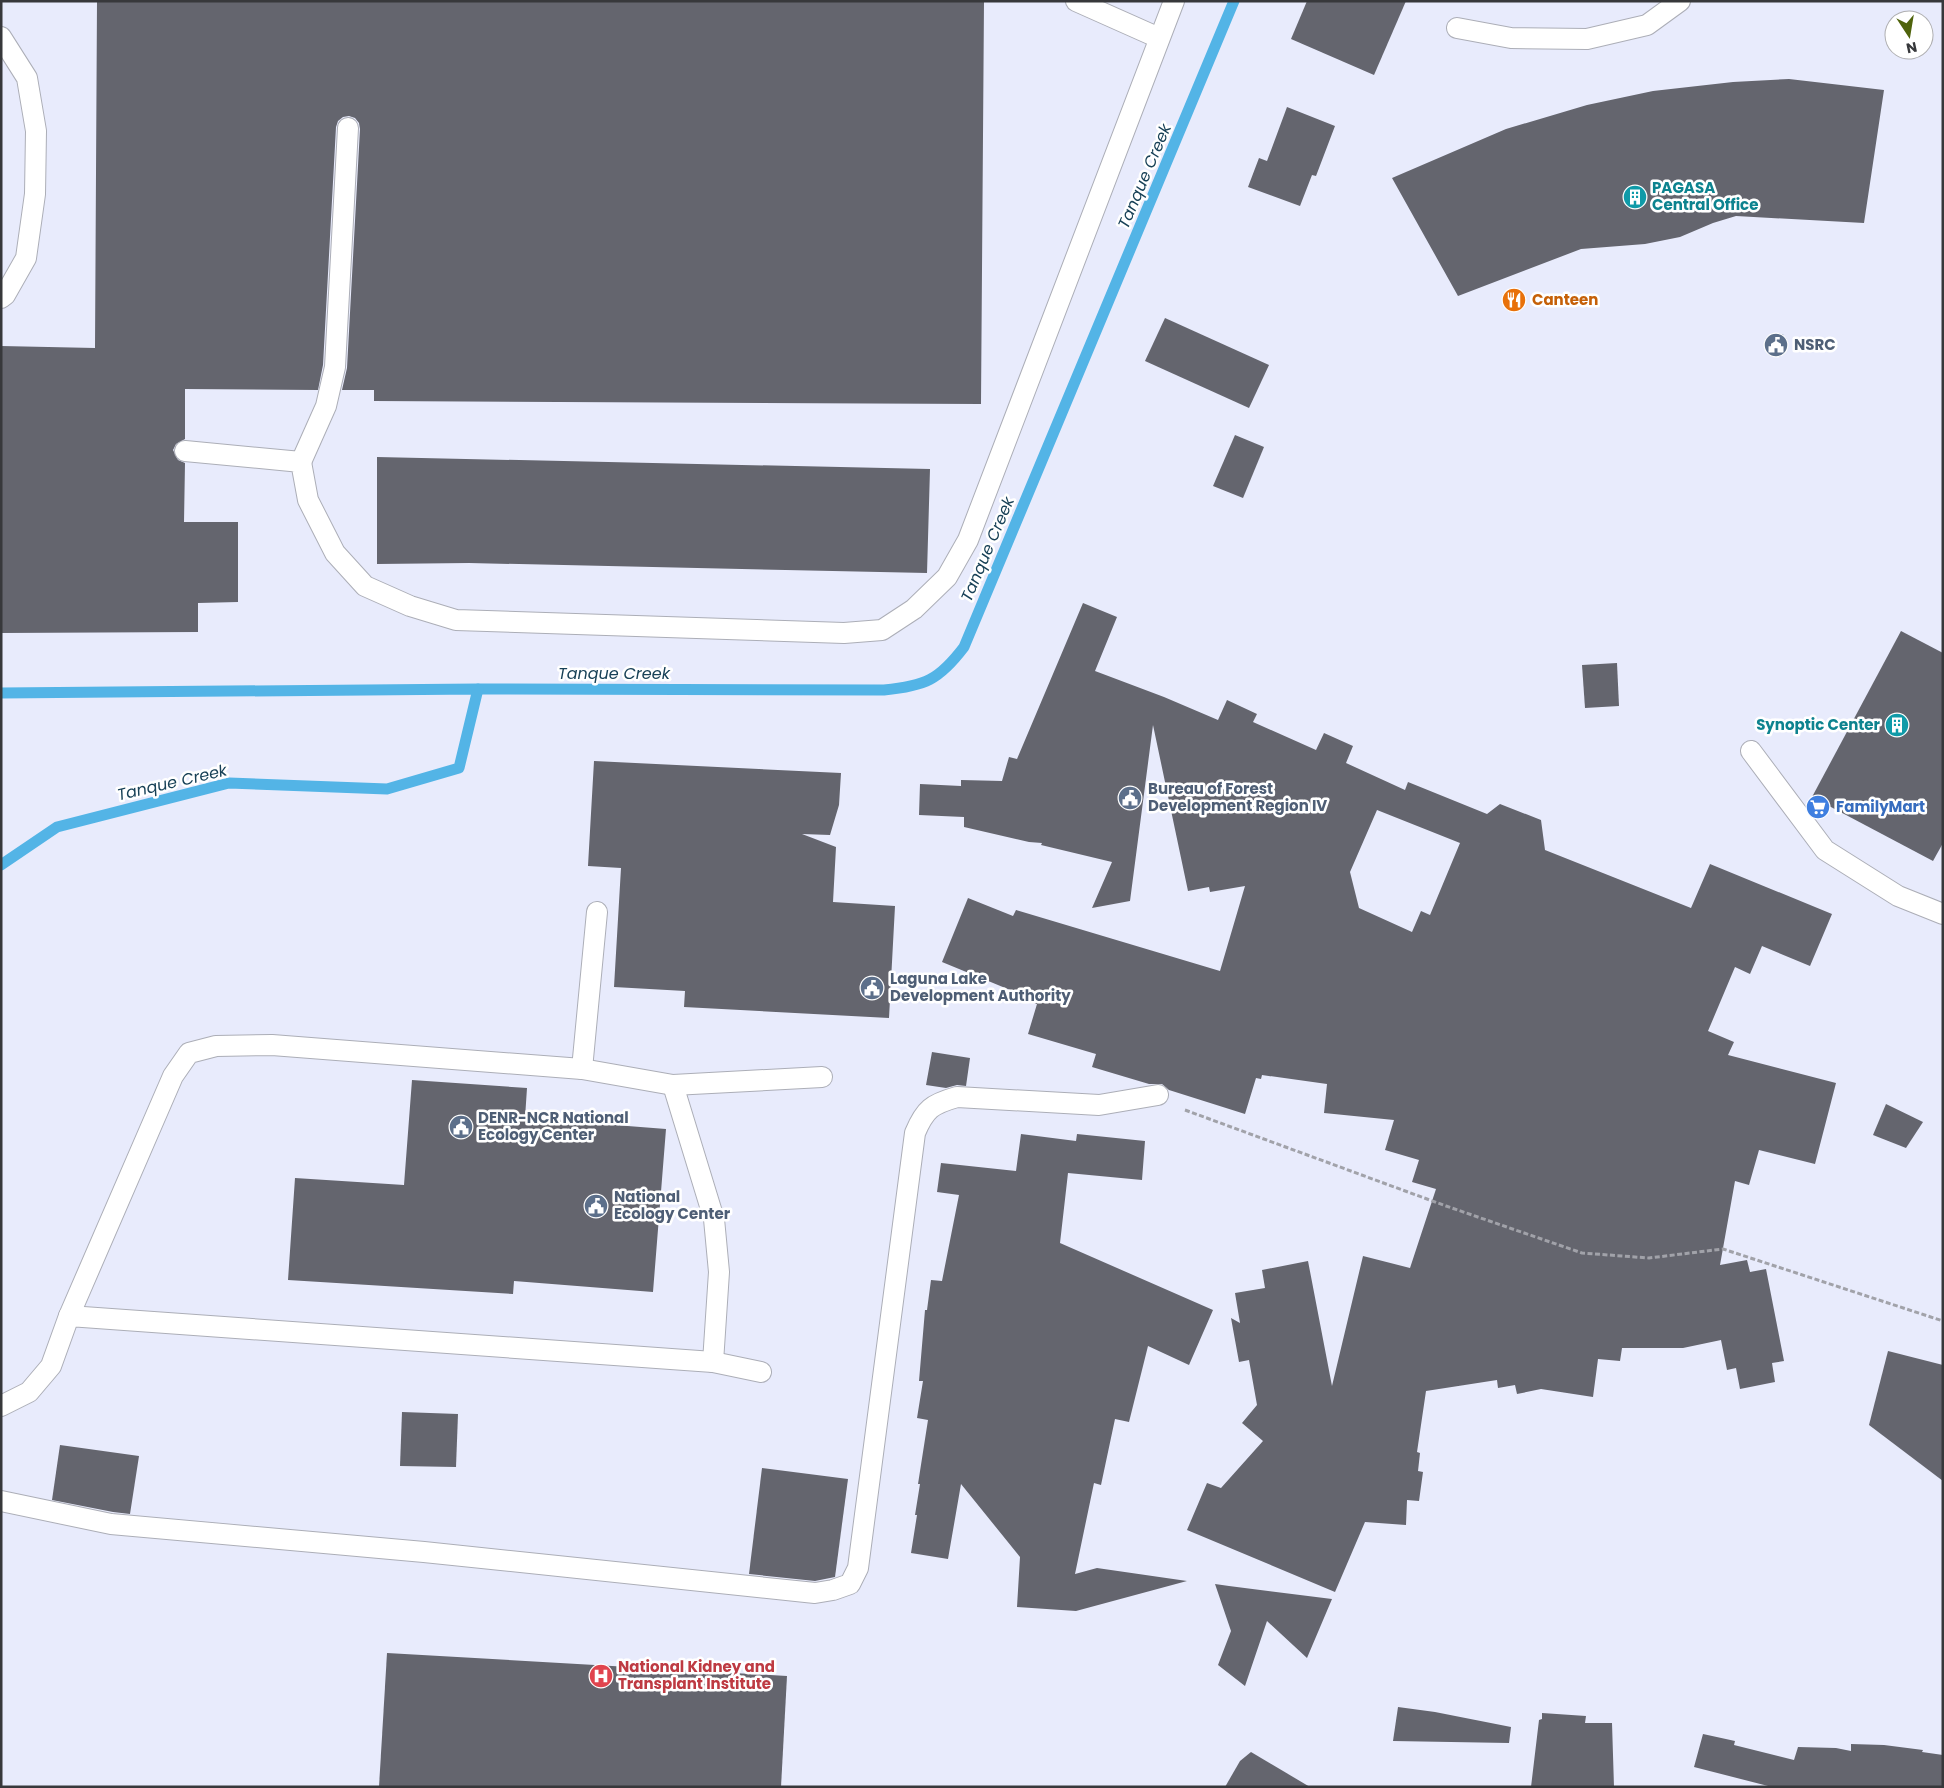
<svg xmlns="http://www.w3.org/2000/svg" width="1944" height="1788" font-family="Poppins,sans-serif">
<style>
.built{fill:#e8ebfc;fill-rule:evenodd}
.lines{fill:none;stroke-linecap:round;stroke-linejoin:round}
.stream{stroke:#53b4e6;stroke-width:11}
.building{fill:#64656e;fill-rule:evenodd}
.service-casing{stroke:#acaeb7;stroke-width:22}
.path{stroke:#a1a2a9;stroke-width:3;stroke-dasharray:5 2.5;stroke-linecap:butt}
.service{stroke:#fff;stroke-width:20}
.labels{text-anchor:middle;stroke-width:5;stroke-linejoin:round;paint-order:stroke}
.culture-label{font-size:15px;font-weight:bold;fill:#0d838f;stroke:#fff;text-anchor:start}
.food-label{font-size:15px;font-weight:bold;fill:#c56008;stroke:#fff;text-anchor:start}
.service-label{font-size:15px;font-weight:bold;fill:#4e5e75;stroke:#fff;text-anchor:start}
.shop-label{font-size:15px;font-weight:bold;fill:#366cbe;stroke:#fff;text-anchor:start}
.health-label{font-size:15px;font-weight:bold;fill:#be3a42;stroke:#fff;text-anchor:start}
.water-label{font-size:16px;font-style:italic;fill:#184157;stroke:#fff}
</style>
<rect width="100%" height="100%" fill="#f5f6ff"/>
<!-- built -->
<path class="built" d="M1 1H1943V1787H1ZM1894 20H1924V50H1894Z"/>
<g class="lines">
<!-- stream -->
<g class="stream">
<path d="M478 689 884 690C925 686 939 680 964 647L1234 1"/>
<path d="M1 693 478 689 459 768 387 789 229 783 57 827 1 865"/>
</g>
</g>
<!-- building -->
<g class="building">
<path d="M97 1H984L981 404 374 401V390H342L347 368 360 129 359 123 355 118 349 116 343 117 338 121 336 127 323 365 318 390 185 389V439L176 444 173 450 178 460 185 463 184 522H238V602L198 603V632L1 633V346L95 348Z"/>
<path d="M1307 1H1406L1374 75 1291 39Z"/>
<path d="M1789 79 1884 90 1864 223 1736 216 1713 223 1680 237 1645 244 1581 249 1458 296 1392 178 1506 129 1587 105 1653 91 1733 82Z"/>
<path d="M1287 107 1335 126 1316 176 1312 175 1300 206 1248 187 1259 158 1267 161Z"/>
<path d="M1165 318 1269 365 1249 408 1145 361Z"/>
<path d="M1235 435 1264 447 1243 498 1213 486Z"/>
<path d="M377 457 930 469 927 573 469 563 377 564Z"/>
<path d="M1083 603 1117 617 1095 671 1164 697 1218 720 1227 700 1257 714 1253 722 1316 750 1324 733 1353 746 1346 763 1405 790 1408 782 1487 814 1500 804 1541 820 1545 850 1691 908 1710 864 1832 914 1810 966 1762 946 1750 974 1735 967 1708 1031 1734 1042 1728 1055 1836 1083 1815 1164 1759 1150 1749 1185 1735 1181 1720 1265 1747 1260 1750 1272 1766 1269 1784 1361 1772 1363 1775 1382 1740 1389 1736 1368 1727 1370 1721 1340 1683 1348H1622L1620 1361 1598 1359 1593 1397 1541 1389 1517 1394 1515 1385 1498 1388 1497 1380 1426 1391 1417 1452 1420 1453 1418 1471 1423 1472 1419 1501 1407 1500 1406 1525 1365 1522 1335 1592 1187 1530 1207 1483 1221 1488 1263 1441 1242 1423 1257 1405 1249 1360 1239 1362 1231 1318 1240 1323 1235 1293 1265 1288 1262 1270 1308 1261 1332 1386 1363 1256 1410 1268 1436 1189 1412 1182 1419 1160 1385 1150 1394 1120 1324 1113 1327 1084 1262 1075 1261 1079 1256 1078 1245 1114 1169 1090 1162 1084H1149L1092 1067 1096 1054 1028 1034 1037 1004 1014 995 1015 992 942 962 968 898 1013 916 1016 910 1220 971 1245 886 1210 892 1209 887 1188 891 1153 725 1130 901 1092 908 1112 862 1041 845 1042 843 1029 842 964 827V817L919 815 920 784 961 786V780L1002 781 1009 757 1017 759ZM1377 810 1460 843 1430 915 1421 911 1412 932 1359 908 1350 872Z"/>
<path d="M1901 631 1943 653V843L1933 861 1812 797Z"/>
<path d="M1617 663 1619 706 1585 708 1582 665Z"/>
<path d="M594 761 841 773 839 805 830 835 802 834 836 847 833 902 895 906 889 1018 684 1007 685 991 614 987 621 868 588 866Z"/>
<path d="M932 1052 970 1058 966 1086 957 1085 946 1088 926 1085Z"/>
<path d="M412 1080 527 1088 525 1118 666 1129 653 1292 514 1281 513 1294 288 1280 295 1178 404 1185Z"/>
<path d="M1886 1104 1923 1122 1906 1148 1873 1135Z"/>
<path d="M1021 1134 1076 1141 1077 1134 1145 1141 1142 1180 1068 1173 1060 1243 1213 1310 1189 1365 1148 1346 1129 1422 1115 1419 1101 1485 1094 1483 1075 1574 1097 1568 1187 1581 1076 1611 1017 1607 1020 1557 961 1484 948 1559 911 1553 917 1515H915L920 1484H918L928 1420 917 1418 923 1381H919L925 1310H927L931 1280 942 1281 959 1195 937 1192 941 1163 1016 1171Z"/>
<path d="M1888 1351 1943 1365V1481L1869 1425Z"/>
<path d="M402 1412 458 1414 456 1467 400 1466Z"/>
<path d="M60 1445 139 1456 130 1514 113 1512 52 1500Z"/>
<path d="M762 1468 848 1479 835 1577 815 1581 749 1574Z"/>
<path d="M1215 1584 1229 1586 1332 1599 1307 1658 1267 1621 1245 1686 1218 1665 1231 1631Z"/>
<path d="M387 1653 787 1676 781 1787H379Z"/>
<path d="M1398 1707 1435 1712 1511 1727 1509 1743 1393 1741Z"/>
<path d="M1542 1713 1586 1716 1585 1723H1612L1614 1787H1531L1539 1720 1542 1719Z"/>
<path d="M1703 1734 1735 1741 1734 1745 1794 1760 1798 1747 1836 1748 1851 1751V1744L1884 1745 1923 1750 1922 1752 1943 1755V1787H1772L1694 1767Z"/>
<path d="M1251 1752 1310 1787H1225L1240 1761Z"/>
</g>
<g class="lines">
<!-- service casing -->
<g class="service-casing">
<g id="service">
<path d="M1076 1 1159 38"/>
<path d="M1457 28 1511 38 1587 39 1647 25 1680 1"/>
<path d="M1 37 27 78 36 131 35 194 26 258 5 295 1 298"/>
<path d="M185 451 301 462 308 500 335 553 365 586 410 606 456 620 844 633 882 630 914 609 947 577 968 540 1174 1"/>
<path d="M301 462 326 406 335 367 348 128"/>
<path d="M1751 751 1825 850 1898 896 1943 914"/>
<path d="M582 1069 597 912"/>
<path d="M673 1085 714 1219 719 1272 713 1362"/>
<path d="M69 1316 173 1076 189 1053 216 1046 272 1045 582 1069 673 1085 822 1077"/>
<path d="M1 1406 29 1392 51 1366 69 1316 713 1362 761 1372"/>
<path d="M1 1501 111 1524 424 1552 815 1593 833 1590 850 1584 858 1568 915 1133C925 1109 932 1104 957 1097L1099 1105 1158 1095"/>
</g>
</g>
<!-- path -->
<path class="path" d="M1185 1110 1446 1206 1582 1253 1649 1258 1723 1249 1943 1321"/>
<!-- service -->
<use href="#service" class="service"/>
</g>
<!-- icons -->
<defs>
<g id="building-disc" transform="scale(1.25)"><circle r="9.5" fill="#0f9aa8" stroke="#fff"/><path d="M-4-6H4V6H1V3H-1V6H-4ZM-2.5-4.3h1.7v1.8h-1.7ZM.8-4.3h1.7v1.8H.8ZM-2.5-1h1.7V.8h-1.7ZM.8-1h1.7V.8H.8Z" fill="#fff"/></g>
<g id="restaurant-disc" transform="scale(1.25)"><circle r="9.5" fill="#e8710a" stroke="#fff"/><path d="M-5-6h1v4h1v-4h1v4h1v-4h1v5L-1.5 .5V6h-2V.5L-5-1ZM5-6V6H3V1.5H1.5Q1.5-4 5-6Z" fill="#fff"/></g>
<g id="civic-disc" transform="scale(1.25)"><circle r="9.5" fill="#5c6f8a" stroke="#fff"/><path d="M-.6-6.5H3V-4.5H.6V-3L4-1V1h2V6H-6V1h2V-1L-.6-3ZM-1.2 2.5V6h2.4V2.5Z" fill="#fff"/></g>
<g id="supermarket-disc" transform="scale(1.25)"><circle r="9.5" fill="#3f7fe0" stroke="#fff"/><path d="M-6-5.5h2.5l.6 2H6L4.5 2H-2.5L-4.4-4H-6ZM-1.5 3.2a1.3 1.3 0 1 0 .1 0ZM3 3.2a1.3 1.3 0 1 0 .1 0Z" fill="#fff"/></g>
<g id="hospital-disc" transform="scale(1.25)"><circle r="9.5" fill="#e0444e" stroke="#fff"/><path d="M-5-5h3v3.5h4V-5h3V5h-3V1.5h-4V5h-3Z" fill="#fff"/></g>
</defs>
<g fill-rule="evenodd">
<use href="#building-disc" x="1635" y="197"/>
<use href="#restaurant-disc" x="1514" y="300"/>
<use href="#civic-disc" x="1776" y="345"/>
<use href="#building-disc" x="1897" y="725"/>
<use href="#civic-disc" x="1130" y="798"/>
<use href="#supermarket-disc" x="1818" y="807"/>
<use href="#civic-disc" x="872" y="988"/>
<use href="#civic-disc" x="461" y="1127"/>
<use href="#civic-disc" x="596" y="1206"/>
<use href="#hospital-disc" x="601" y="1676"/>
</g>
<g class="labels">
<!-- culture labels -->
<g class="culture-label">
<text x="1652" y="193">PAGASA<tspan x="1652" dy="17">Central Office</tspan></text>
<text x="1880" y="730" text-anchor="end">Synoptic Center</text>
</g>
<!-- food labels -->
<g class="food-label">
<text x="1532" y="305">Canteen</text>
</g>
<!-- service labels -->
<g class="service-label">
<text x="1794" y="350">NSRC</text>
<text x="1148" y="794">Bureau of Forest<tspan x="1148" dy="17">Development Region IV</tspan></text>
<text x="890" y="984">Laguna Lake<tspan x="890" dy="17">Development Authority</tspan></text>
<text x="478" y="1123">DENR-NCR National<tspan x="478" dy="17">Ecology Center</tspan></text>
<text x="614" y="1202">National<tspan x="614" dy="17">Ecology Center</tspan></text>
</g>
<!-- shop labels -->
<g class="shop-label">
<text x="1836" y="812">FamilyMart</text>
</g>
<!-- health labels -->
<g class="health-label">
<text x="618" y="1672">National Kidney and<tspan x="618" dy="17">Transplant Institute</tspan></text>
</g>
<!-- water labels -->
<g class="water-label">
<text transform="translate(1144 176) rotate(-67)" y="6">Tanque Creek</text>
<text transform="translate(987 549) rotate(-67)" y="6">Tanque Creek</text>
<text x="614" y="679">Tanque Creek</text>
<text transform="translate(172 782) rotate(-13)" y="6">Tanque Creek</text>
</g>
</g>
<!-- border -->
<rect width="1944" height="1788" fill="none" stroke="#37383b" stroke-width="5"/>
<!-- north arrow -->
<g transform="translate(1909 35) rotate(168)"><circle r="24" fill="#ffffff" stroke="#afafb1"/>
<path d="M0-4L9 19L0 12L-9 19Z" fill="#4f630c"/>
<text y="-8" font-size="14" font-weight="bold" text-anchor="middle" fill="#37383b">N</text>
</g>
</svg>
